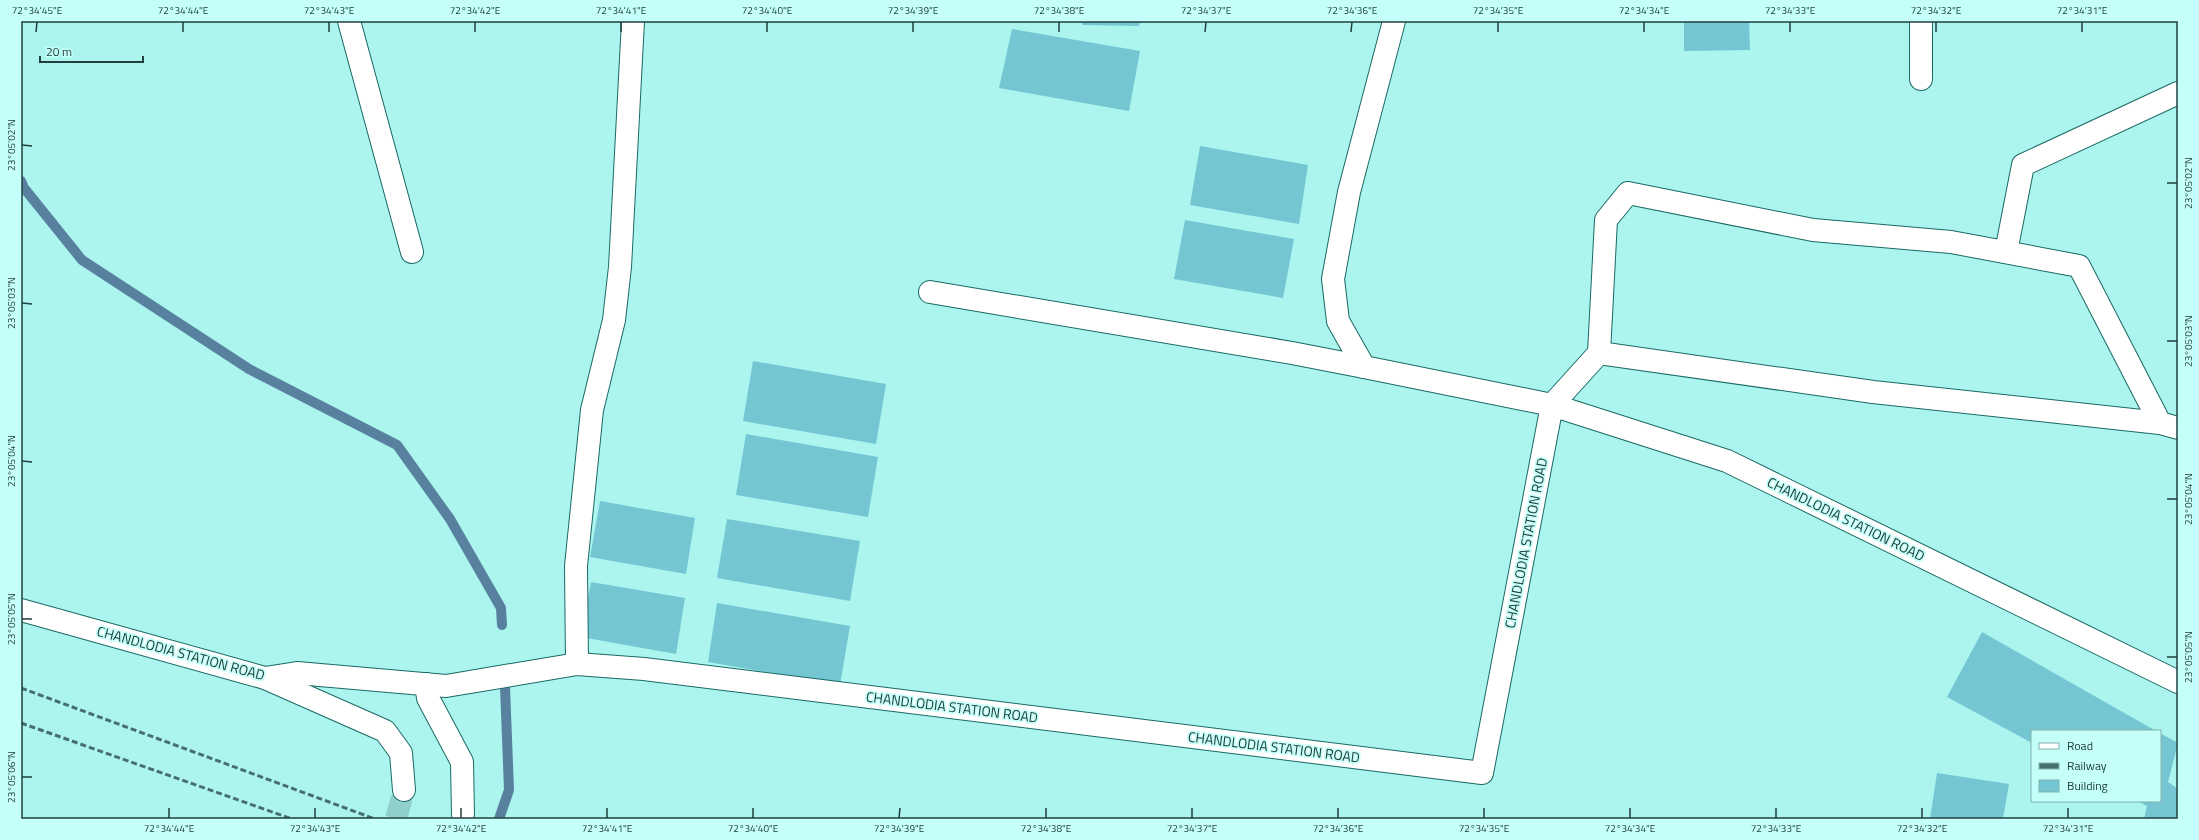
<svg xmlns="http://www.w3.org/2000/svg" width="2199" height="840" font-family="'Titillium Web',sans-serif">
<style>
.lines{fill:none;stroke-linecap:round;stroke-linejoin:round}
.stream{stroke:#58819f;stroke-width:10}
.building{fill:#74c6d3}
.secondary-tunnel{stroke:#8fd1ca;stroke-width:22;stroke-dasharray:22 11;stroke-linecap:butt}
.street-casing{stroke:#1b6964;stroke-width:24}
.secondary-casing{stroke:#1b6964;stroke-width:24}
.street{stroke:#fff;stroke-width:22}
.secondary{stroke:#fff;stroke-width:22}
.rail{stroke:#46706c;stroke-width:3;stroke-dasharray:6 3;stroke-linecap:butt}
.ticks{fill:none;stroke:#213f3c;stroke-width:1.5}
.labels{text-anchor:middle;stroke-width:3.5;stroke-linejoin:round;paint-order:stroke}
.street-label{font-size:14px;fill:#213f3c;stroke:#c5fff9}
.neatline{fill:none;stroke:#213f3c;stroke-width:1.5}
.ticks-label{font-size:10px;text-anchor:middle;fill:#213f3c}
</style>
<rect width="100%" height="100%" fill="#abf5ee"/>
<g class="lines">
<!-- stream -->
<g class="stream">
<path d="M21 181 24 188 82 260 249 369 397 445 450 519 501 608 502 625"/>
<path d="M499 819 509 790 505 687"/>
</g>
</g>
<!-- building -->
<g class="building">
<path d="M1082 21H1140L1139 26 1082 25Z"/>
<path d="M1684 21H1749L1750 50 1684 51Z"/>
<path d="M1012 29 1140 51 1129 111 999 88Z"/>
<path d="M1200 146 1308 165 1299 224 1190 205Z"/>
<path d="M1185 220 1294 239 1283 298 1174 279Z"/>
<path d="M753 361 886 384 876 444 743 421Z"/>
<path d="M746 434 878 457 868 517 736 495Z"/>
<path d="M600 501 695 518 686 574 590 557Z"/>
<path d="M727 519 860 541 850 601 717 578Z"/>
<path d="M591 582 685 598 676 654 581 637Z"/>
<path d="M717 603 850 626 840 685 708 662Z"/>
<path d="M1982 632 2156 731H2032V743L1947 697Z"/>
<path d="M2160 733 2178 743 2168 782 2178 789V819H2144L2147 806 2137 801H2160Z"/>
<path d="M1937 773 2009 784 2003 819H1930Z"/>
</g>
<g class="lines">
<!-- secondary-tunnel -->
<path class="secondary-tunnel" d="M396 819 404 790"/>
<!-- street casing -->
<g class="street-casing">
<g id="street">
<path d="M349 21 412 252"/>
<path d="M1394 21 1349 192 1333 279 1338 321 1364 367 1552 405 1599 353 1873 392 2160 423 2178 428"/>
<path d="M1921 21V79"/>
<path d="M2006 252 2023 165 2178 93"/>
<path d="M930 292 1292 353 1364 367"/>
<path d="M1599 353 1606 220 1628 193 1813 230 1951 242 2079 266 2160 423"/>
<path d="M577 664 576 566 592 410 614 320 620 267 633 21"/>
</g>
</g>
<!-- secondary casing -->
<g class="secondary-casing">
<g id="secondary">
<path d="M21 610 265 678 297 673 446 686 577 664 644 669 1482 773 1552 405 1727 461 2178 682"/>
<path d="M265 678 385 731 401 753 404 790"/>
<path d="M426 684 428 698 462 762 463 814"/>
</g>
</g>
<!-- street -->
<use href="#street" class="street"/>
<!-- secondary -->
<use href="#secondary" class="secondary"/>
<!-- rail -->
<g class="rail">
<path d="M21 688 375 819"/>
<path d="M21 723 292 819"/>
</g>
</g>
<!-- ticks -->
<path class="ticks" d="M36 32 37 22M183 32V22M329 32V22M475 32V22M621 32V22M767 32V22M913 32V22M1059 32V22M1205 32 1206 22M1351 32 1352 22M1498 32V22M1644 32V22M1790 32V22M1936 32V22M2082 32V22M22 145 32 146M2167 183H2177M22 303 32 304M2167 341H2177M22 461 32 462M2167 499H2177M22 619H32M2167 657H2177M22 777H32M169 818V808M315 818V808M461 818V808M607 818V808M753 818V808M899 818 900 808M1046 818V808M1192 818V808M1338 818V808M1484 818V808M1630 818V808M1776 818V808M1922 818V808M2068 818V808"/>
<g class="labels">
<!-- street labels -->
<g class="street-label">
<text transform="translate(1846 519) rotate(26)" y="5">CHANDLODIA STATION ROAD</text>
<text transform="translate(1526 543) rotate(-79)" y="5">CHANDLODIA STATION ROAD</text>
<text transform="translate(181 653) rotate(15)" y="5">CHANDLODIA STATION ROAD</text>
<text transform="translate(952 707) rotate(7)" y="5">CHANDLODIA STATION ROAD</text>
<text transform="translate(1274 747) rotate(7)" y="5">CHANDLODIA STATION ROAD</text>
</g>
</g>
<!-- border -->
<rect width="2199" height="840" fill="none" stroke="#c5fff9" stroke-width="44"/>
<!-- legend -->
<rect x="2031" y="730" width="130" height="72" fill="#c5fff9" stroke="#83b2ad"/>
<rect x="2039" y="743" width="20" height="6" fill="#ffffff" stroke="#83b2ad"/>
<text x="2067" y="750" font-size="12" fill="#213f3c">Road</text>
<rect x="2039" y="763" width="20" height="6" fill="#46706c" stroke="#83b2ad"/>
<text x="2067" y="770" font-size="12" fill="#213f3c">Railway</text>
<rect x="2039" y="780" width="20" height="12" fill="#74c6d3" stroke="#83b2ad"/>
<text x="2067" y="790" font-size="12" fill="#213f3c">Building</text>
<!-- scale -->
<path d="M40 56v6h103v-6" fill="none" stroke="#213f3c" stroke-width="2"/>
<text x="46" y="56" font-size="12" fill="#213f3c" stroke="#c5fff9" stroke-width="3" paint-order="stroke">20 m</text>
<rect x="22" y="22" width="2155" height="796" class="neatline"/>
<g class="ticks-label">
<text x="37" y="14">72°34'45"E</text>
<text x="183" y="14">72°34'44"E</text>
<text x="329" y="14">72°34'43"E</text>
<text x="475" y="14">72°34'42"E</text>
<text x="621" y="14">72°34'41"E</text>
<text x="767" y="14">72°34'40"E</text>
<text x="913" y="14">72°34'39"E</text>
<text x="1059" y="14">72°34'38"E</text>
<text x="1206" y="14">72°34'37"E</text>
<text x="1352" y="14">72°34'36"E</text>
<text x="1498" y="14">72°34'35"E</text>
<text x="1644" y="14">72°34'34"E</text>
<text x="1790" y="14">72°34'33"E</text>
<text x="1936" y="14">72°34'32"E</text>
<text x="2082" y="14">72°34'31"E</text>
<text transform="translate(11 145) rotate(-90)" y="4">23°05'02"N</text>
<text transform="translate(2188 183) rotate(-90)" y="4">23°05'02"N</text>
<text transform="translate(11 303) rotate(-90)" y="4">23°05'03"N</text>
<text transform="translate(2188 341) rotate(-90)" y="4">23°05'03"N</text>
<text transform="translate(11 461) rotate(-90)" y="4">23°05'04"N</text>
<text transform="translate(2188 499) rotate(-90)" y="4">23°05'04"N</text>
<text transform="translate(11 619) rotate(-90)" y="4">23°05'05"N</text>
<text transform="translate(2188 657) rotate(-90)" y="4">23°05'05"N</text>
<text transform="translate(11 777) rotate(-90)" y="4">23°05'06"N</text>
<text x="169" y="832">72°34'44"E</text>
<text x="315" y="832">72°34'43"E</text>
<text x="461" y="832">72°34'42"E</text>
<text x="607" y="832">72°34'41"E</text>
<text x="753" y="832">72°34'40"E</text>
<text x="899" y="832">72°34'39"E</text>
<text x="1046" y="832">72°34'38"E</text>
<text x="1192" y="832">72°34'37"E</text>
<text x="1338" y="832">72°34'36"E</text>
<text x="1484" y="832">72°34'35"E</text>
<text x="1630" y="832">72°34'34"E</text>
<text x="1776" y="832">72°34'33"E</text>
<text x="1922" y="832">72°34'32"E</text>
<text x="2068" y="832">72°34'31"E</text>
</g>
</svg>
